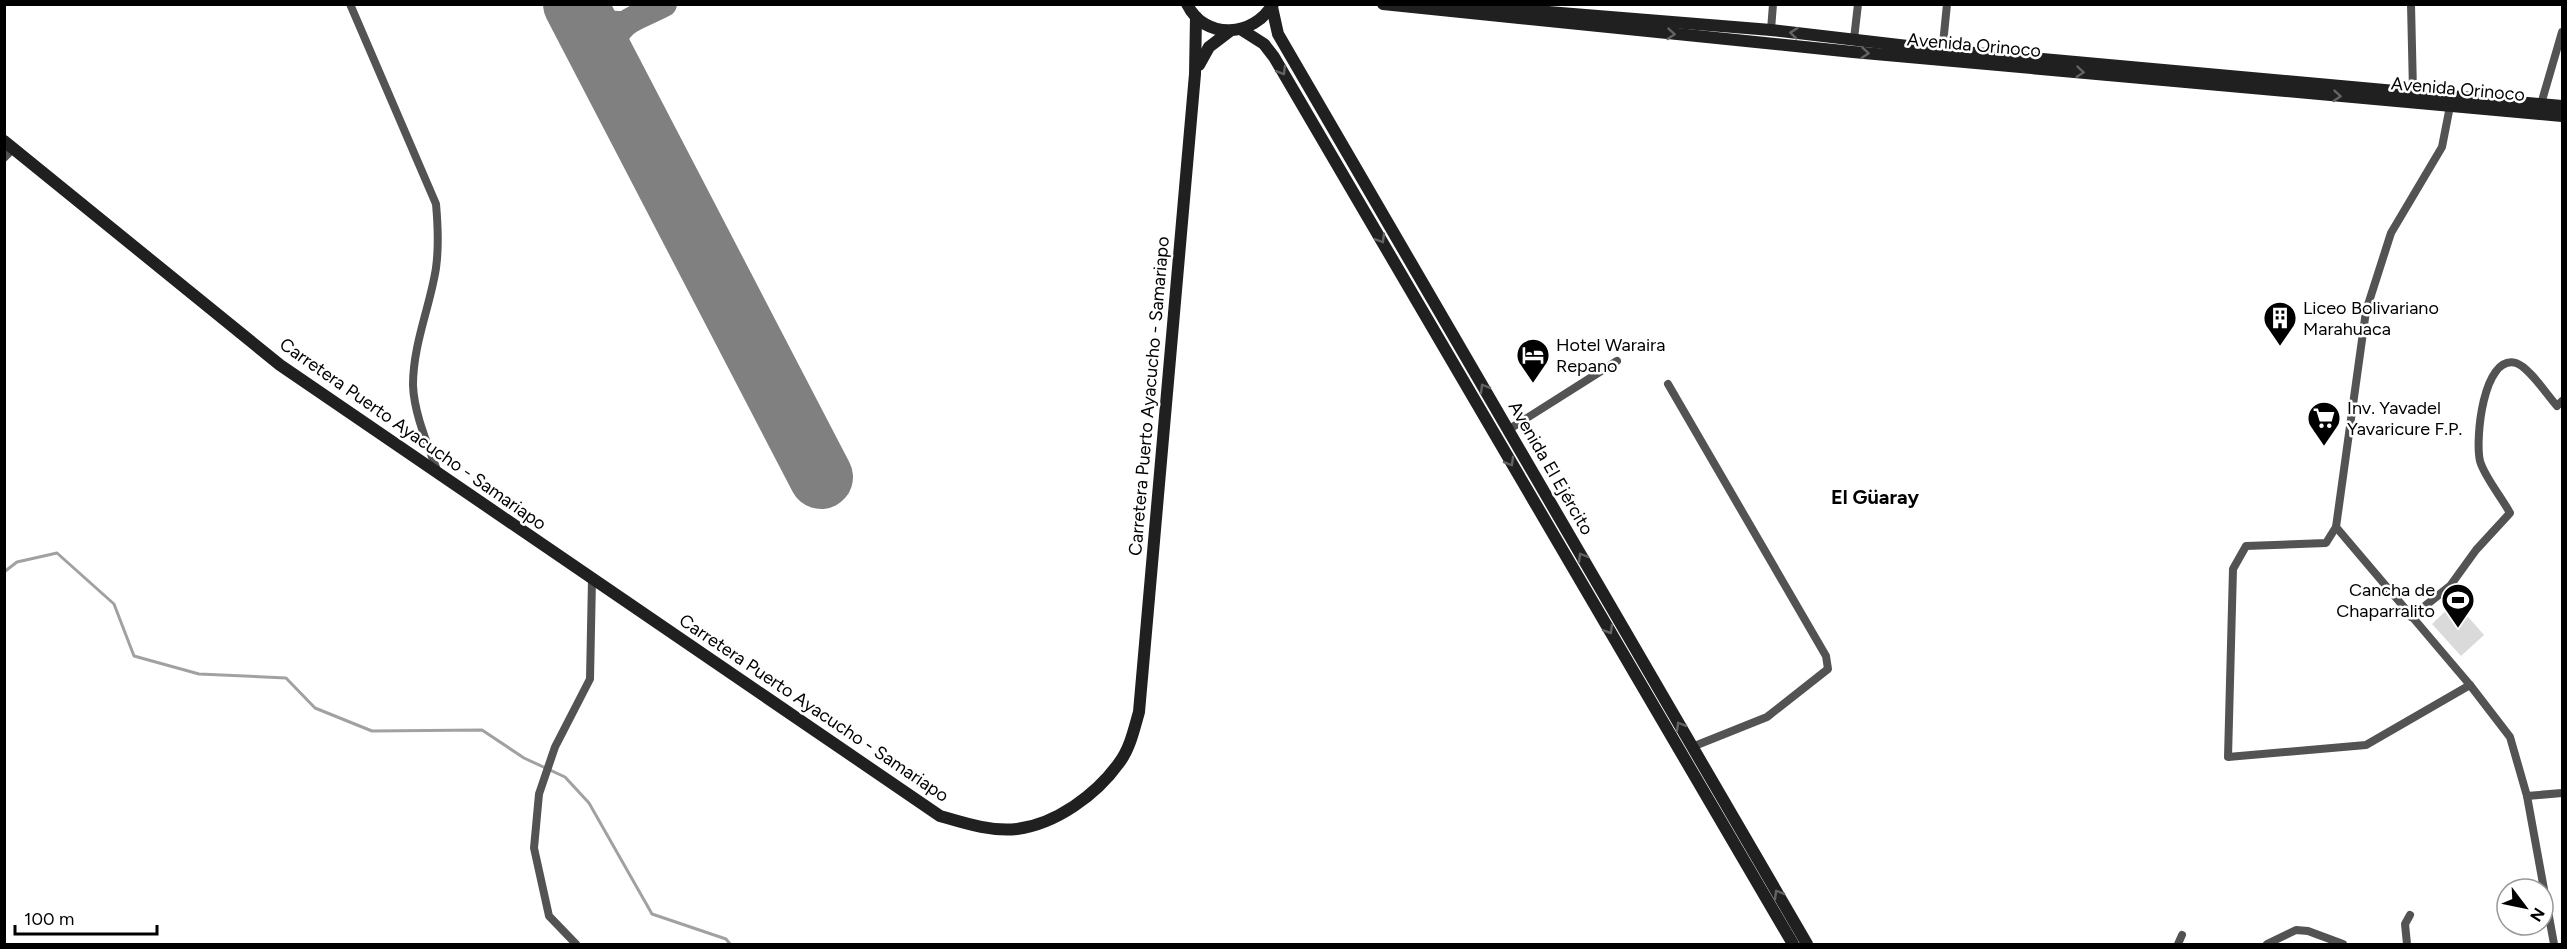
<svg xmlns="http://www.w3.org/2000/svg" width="2567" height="949" font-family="Figtree,sans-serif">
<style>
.green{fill:#dadada}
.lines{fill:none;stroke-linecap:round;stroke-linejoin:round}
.stream{stroke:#a1a1a1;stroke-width:3}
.taxiway{stroke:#808080;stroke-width:26}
.runway{stroke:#808080;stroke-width:64}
.street{stroke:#535353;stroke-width:8}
.secondary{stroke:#202020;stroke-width:12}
.oneway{stroke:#636363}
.labels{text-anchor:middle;stroke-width:5;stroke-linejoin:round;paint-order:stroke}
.street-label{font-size:18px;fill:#000;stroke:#fff}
.poi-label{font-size:18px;fill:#000;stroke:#fff;text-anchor:start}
.neighbourhood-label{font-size:20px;font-weight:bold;fill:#000;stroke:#fff}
</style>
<rect width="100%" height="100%" fill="#fff"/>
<!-- green -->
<path class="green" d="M2455 602 2484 635 2461 656 2432 624Z"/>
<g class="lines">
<!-- stream -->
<path class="stream" d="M4 572 17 562 57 553 114 604 134 656 199 674 286 678 315 708 372 731 482 730 524 758 565 777 589 803 652 914 726 939 730 944"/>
<!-- taxiway -->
<g class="taxiway">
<path d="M578 9C593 19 604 25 622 24"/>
<path d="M609 69C615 19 623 25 664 4"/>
</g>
<!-- runway -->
<path class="runway" d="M575 4 821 477"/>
<!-- street -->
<g class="street">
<path d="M350 4 436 204C438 226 439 246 436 268 430 307 413 344 413 385 414 414 428 445 438 473"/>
<path d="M2411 4 2413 91"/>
<path d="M1771 30 1773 4"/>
<path d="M1854 39 1858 4"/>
<path d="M1942 54 1947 4"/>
<path d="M2451 101 2442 147 2391 233 2366 311 2336 527 2470 685 2510 737 2527 796 2554 944"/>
<path d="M2541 104 2562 32"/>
<path d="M4 158 14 148"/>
<path d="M1668 384 1826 656 1828 669 1767 717 1692 747"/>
<path d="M1508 430 1617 361"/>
<path d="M2336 527 2326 543 2246 546 2233 569 2228 757 2366 745 2470 685"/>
<path d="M2411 617 2450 586 2476 550 2510 513C2502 498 2484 476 2480 461 2475 440 2483 354 2516 363 2529 367 2547 395 2557 406L2562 401"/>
<path d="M2527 796 2562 793"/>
<path d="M576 944 549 916 534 848 539 794 555 747 590 679 592 579"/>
<path d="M2178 944 2182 935"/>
<path d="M2267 944 2296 930 2308 931 2343 944"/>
<path d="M2407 944 2405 924 2410 915"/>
</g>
<!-- secondary -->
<g class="secondary">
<path d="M1187 4C1205 41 1254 37 1273 4"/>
<path d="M1383 4 1853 52 2562 116"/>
<path d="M1461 5 1771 30 1942 50 2562 106"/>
<path d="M1272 7 1278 34 1807 944"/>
<path d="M1242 30 1264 44 1274 57 1793 944"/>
<path d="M1199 65 1209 47 1230 31"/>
<path d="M4 141 280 365 940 816C964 823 991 832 1017 829 1056 824 1096 795 1119 763 1130 749 1134 729 1139 712L1195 74 1196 17"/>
</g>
</g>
<!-- one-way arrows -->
<defs><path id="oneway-chevron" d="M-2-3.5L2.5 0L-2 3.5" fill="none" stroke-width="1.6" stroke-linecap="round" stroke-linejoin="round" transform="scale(1.5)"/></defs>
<g class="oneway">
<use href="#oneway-chevron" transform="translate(1794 33) rotate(-174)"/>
<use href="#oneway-chevron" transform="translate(1671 34) rotate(5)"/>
<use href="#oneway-chevron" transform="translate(1865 53) rotate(5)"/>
<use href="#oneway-chevron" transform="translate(1282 71) rotate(59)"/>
<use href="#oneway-chevron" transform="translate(2080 72) rotate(5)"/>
<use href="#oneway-chevron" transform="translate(2337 96) rotate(5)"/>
<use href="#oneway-chevron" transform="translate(1381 239) rotate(60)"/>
<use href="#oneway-chevron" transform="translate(1484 388) rotate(-120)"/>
<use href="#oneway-chevron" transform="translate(1510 462) rotate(60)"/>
<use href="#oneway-chevron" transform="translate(1582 557) rotate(-120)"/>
<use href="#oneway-chevron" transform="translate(1609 630) rotate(59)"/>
<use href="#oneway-chevron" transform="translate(1680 726) rotate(-120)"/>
<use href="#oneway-chevron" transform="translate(1778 894) rotate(-120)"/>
</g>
<!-- icons -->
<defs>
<g id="building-pin" transform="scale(1.725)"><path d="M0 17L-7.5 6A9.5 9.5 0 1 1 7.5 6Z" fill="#000" stroke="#fff"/><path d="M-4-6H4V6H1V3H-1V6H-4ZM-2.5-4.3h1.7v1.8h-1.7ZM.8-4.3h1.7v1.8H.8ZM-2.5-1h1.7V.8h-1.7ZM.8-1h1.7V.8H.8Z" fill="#fff"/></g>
<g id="hotel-pin" transform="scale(1.725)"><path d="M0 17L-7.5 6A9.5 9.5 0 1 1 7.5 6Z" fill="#000" stroke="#fff"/><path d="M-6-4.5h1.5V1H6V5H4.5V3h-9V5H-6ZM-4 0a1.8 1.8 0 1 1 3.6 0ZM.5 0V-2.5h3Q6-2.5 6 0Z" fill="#fff"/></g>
<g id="supermarket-pin" transform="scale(1.725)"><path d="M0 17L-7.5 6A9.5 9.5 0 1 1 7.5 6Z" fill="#000" stroke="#fff"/><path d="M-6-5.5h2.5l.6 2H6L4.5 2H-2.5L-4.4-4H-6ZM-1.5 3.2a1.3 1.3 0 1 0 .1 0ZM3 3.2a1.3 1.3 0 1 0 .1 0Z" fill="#fff"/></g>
<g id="stadium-pin" transform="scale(1.725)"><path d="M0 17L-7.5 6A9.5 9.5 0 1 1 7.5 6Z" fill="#000" stroke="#fff"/><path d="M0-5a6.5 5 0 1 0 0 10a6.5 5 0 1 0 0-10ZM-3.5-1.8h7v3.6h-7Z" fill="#fff"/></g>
</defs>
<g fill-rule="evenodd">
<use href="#building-pin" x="2280" y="318"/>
<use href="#hotel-pin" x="1533" y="355"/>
<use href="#supermarket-pin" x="2324" y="418"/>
<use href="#stadium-pin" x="2458" y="600"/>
</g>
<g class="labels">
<!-- street labels -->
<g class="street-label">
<text transform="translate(1974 45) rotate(5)" y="6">Avenida Orinoco</text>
<text transform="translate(2458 89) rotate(5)" y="6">Avenida Orinoco</text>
<text transform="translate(1149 396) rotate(-85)" y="6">Carretera Puerto Ayacucho - Samariapo</text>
<text transform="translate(413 434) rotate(35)" y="6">Carretera Puerto Ayacucho - Samariapo</text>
<text transform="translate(1551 468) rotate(60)" y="6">Avenida El Ejército</text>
<text transform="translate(814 708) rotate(34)" y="6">Carretera Puerto Ayacucho - Samariapo</text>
</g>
<!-- poi labels -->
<g class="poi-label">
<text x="2303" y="314">Liceo Bolivariano<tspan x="2303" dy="21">Marahuaca</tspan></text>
<text x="1556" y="351">Hotel Waraira<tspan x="1556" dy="21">Repano</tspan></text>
<text x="2347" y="414">Inv. Yavadel<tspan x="2347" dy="21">Yavaricure F.P.</tspan></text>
<text x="2435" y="596" text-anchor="end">Cancha de<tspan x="2435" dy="21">Chaparralito</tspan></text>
</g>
<!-- neighbourhood labels -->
<g class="neighbourhood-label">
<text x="1875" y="504">El Güaray</text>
</g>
</g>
<!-- border -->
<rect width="2567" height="949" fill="none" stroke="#000000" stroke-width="12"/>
<!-- north arrow -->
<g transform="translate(2525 907) rotate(122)"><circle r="28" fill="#ffffff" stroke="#999999" stroke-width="1.5"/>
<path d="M0-4.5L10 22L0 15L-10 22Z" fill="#000000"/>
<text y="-9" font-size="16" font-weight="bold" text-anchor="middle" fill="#000000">N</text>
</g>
<!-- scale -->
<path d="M15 925v9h142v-9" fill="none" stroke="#000000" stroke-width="3"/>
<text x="24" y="925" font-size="18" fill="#000000" stroke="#ffffff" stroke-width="4.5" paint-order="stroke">100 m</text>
</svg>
